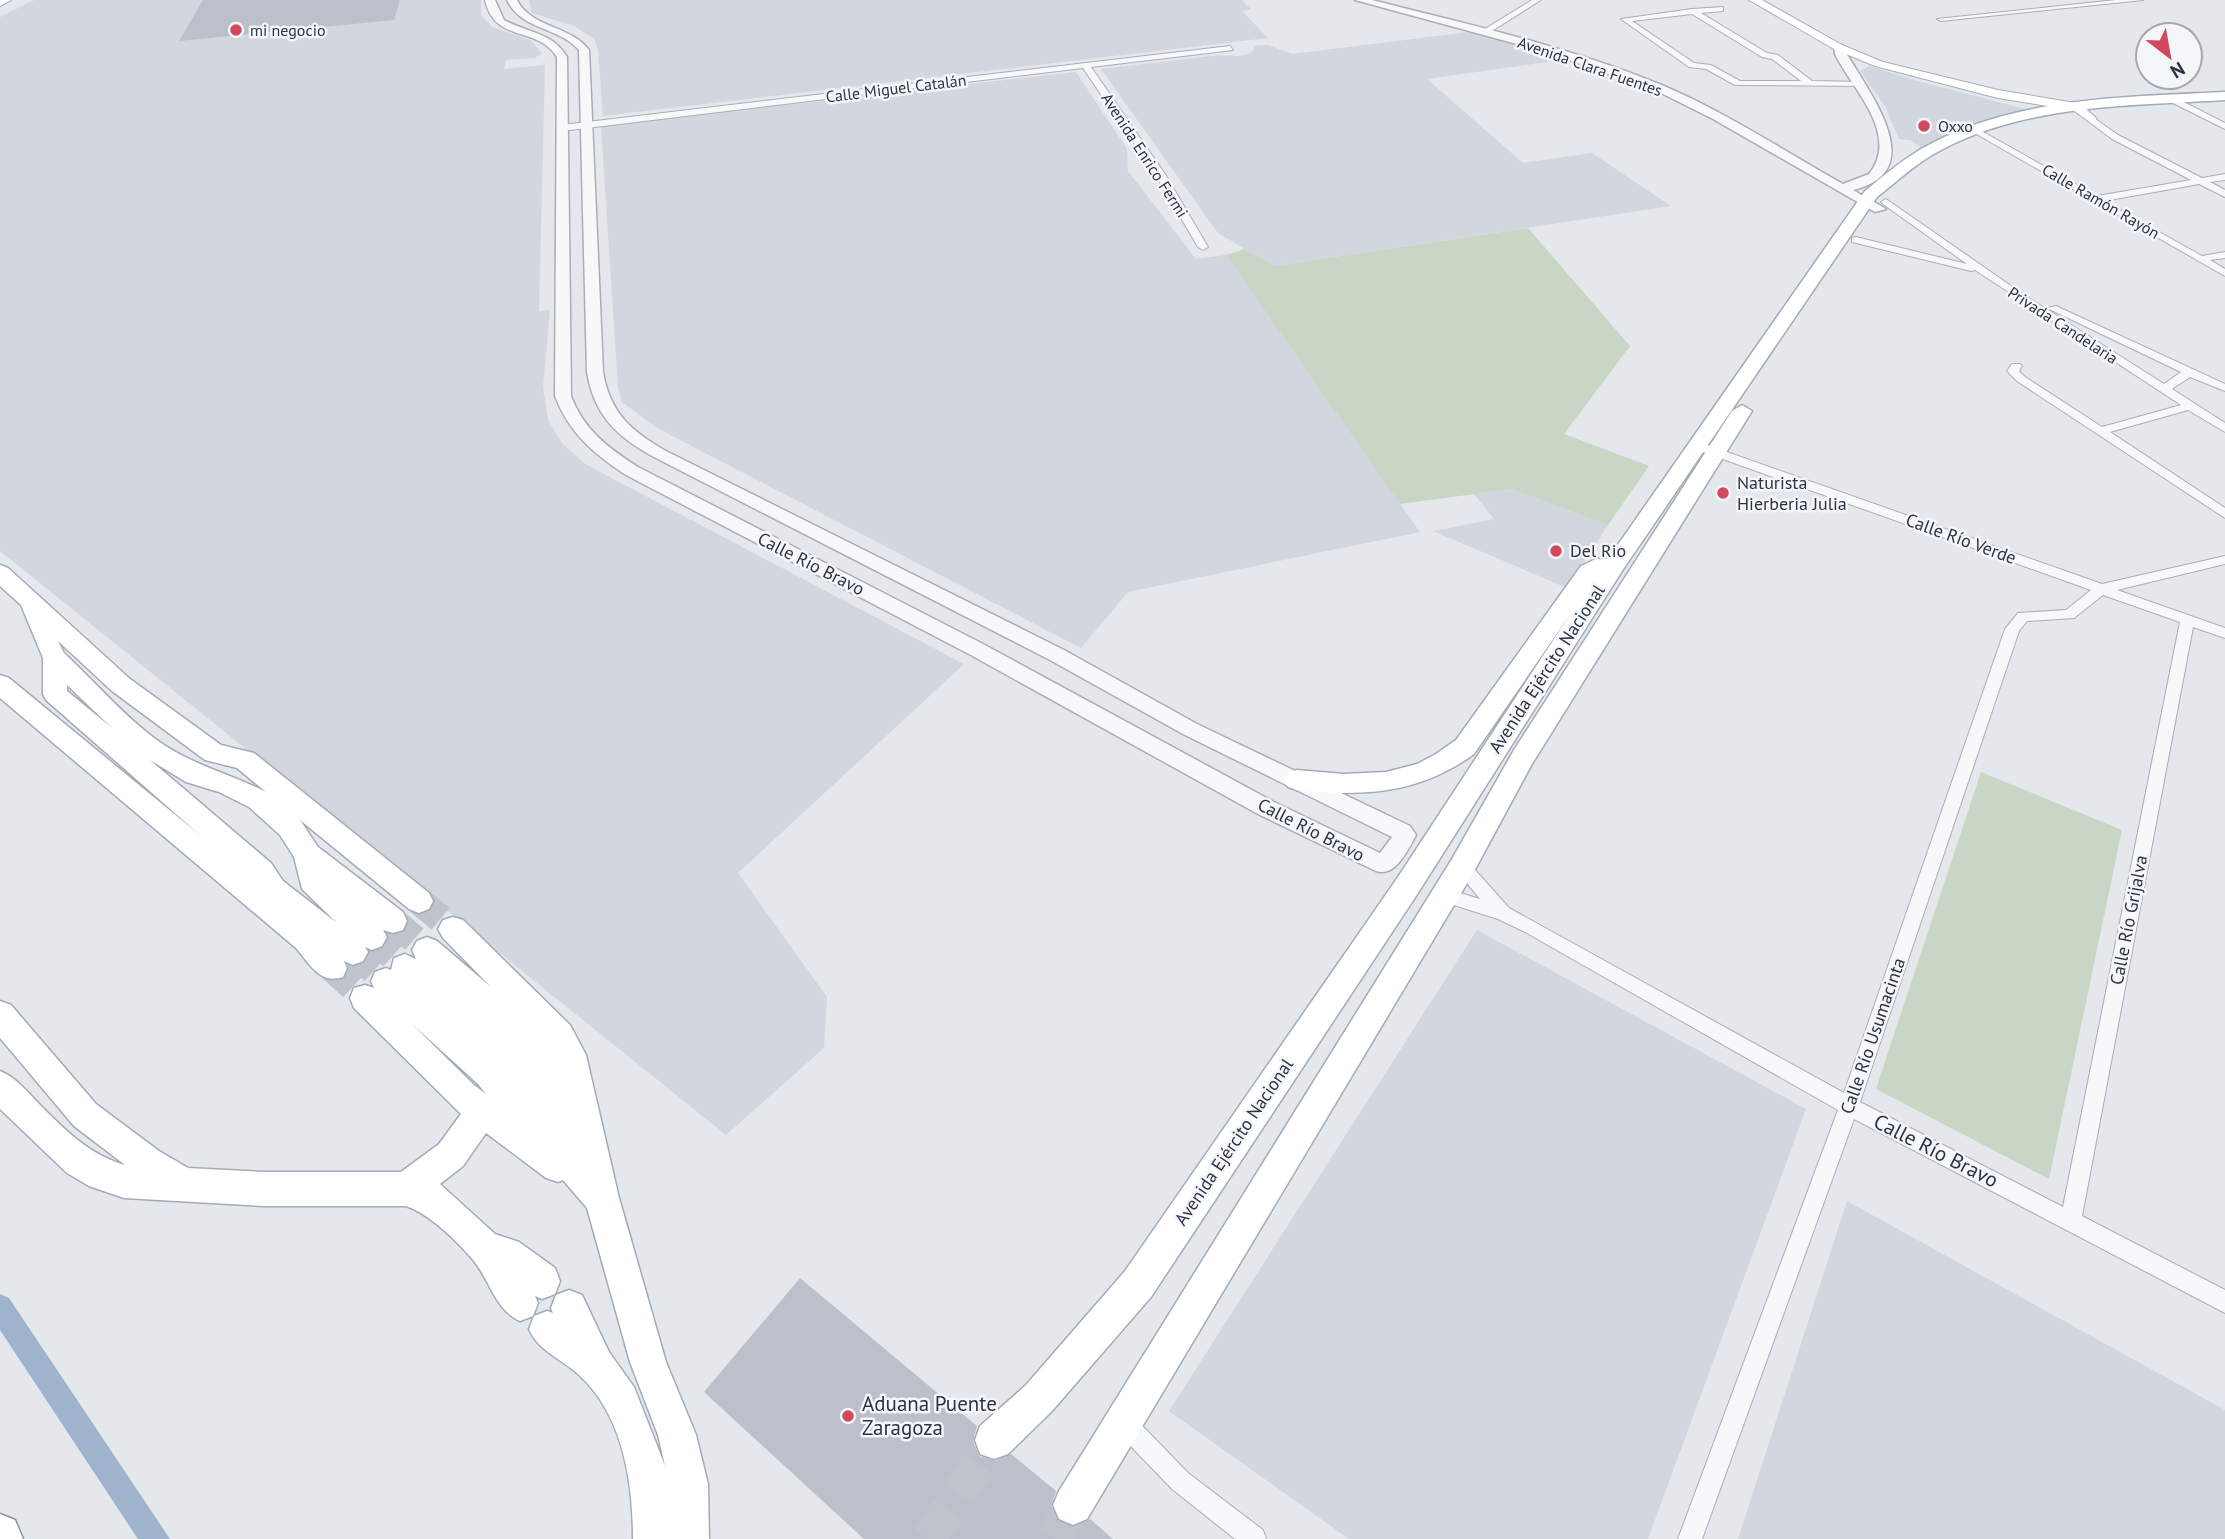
<svg xmlns="http://www.w3.org/2000/svg" width="2225" height="1539" font-family="'PT Sans',sans-serif">
<style>
.built{fill:#d2d6de}
.green{fill:#c9d6c5}
.lines{fill:none;stroke-linecap:round;stroke-linejoin:round}
.canal{fill:#9fb4cc;fill-rule:evenodd}
.building{fill:#bbc0ca}
.primary-tunnel-far1{stroke:#bfc3cb;stroke-width:28;stroke-dasharray:28 14;stroke-linecap:butt}
.primary-tunnel{stroke:#bfc3cb;stroke-width:36;stroke-dasharray:36 18;stroke-linecap:butt}
.minor-casing{stroke:#a9aeb7;stroke-width:2}
.tertiary-casing{stroke:#a9aeb7;stroke-width:3}
.secondary-casing{stroke:#a9aeb7;stroke-width:2}
.primary-casing{stroke:#a3abb8;stroke-width:3}
.trunk-casing{stroke:#8b94a3;stroke-width:3}
.minor{fill:#f7f8fa;fill-rule:evenodd}
.tertiary{fill:#f7f8fa;fill-rule:evenodd}
.secondary{fill:#fff;fill-rule:evenodd}
.primary{fill:#fff;fill-rule:evenodd}
.trunk{fill:#fff;fill-rule:evenodd}
.poi-dot{fill:#d1495b;stroke:#f4f6f9;stroke-width:2.5}
.labels{text-anchor:middle;stroke-width:5;stroke-linejoin:round;paint-order:stroke}
.far-poi-label{font-size:16px;fill:#2b3445;stroke:#f4f6f9;text-anchor:start}
.far-street-label{font-size:16px;fill:#2b3445;stroke:#f4f6f9}
.poi-label{font-size:18px;fill:#2b3445;stroke:#f4f6f9;text-anchor:start}
.street-label{font-size:18px;fill:#2b3445;stroke:#f4f6f9}
.near-street-label{font-size:21px;fill:#2b3445;stroke:#f4f6f9}
.near-poi-label{font-size:21px;fill:#2b3445;stroke:#f4f6f9;text-anchor:start}
</style>
<rect width="100%" height="100%" fill="#e4e7ec"/>
<!-- built -->
<g class="built">
<path d="M34 0H481V15L492 27 530 40 542 53 535 58 506 60 504 69 545 65 539 311 550 310 543 387 548 420 562 443 585 464 964 664 738 873 827 997 824 1048 726 1135 0 551V17Z"/>
<path d="M529 0H1242L1251 9 1242 11 1268 38 603 116 598 50 594 39 574 26 532 13Z"/>
<path d="M1469 32 1569 59 1427 79 1523 163 1592 153 1671 206 1274 266 1218 233 1101 69 1219 55 1240 56 1250 53 1255 49 1253 46 1268 45 1292 54Z"/>
<path d="M1869 66 1914 80 2025 109 1958 130 1922 148 1911 140 1899 139 1885 106 1860 71Z"/>
<path d="M1076 72 1127 149 1128 171 1196 259 1226 255 1420 532 1128 592 1081 648 657 428 622 402 618 387 601 126Z"/>
<path d="M1512 489 1608 525 1567 588 1433 531 1494 519 1474 494Z"/>
<path d="M1477 930 1806 1109 1648 1539H1349L1169 1411Z"/>
<path d="M1847 1201 2225 1410V1539H1738Z"/>
</g>
<!-- green -->
<g class="green">
<path d="M1528 228 1630 346 1564 434 1649 466 1608 525 1512 489 1400 504 1226 255 1245 249 1274 266Z"/>
<path d="M1981 772 2122 830 2049 1179 1876 1089Z"/>
</g>
<g class="lines">
<!-- canal -->
<path class="canal" d="M0 1294 9 1298 170 1539H138L0 1330Z"/>
</g>
<!-- building -->
<g class="building">
<path d="M203 0H400L394 20 179 41Z"/>
<path d="M800 1278 977 1426 973 1441 979 1456 995 1461 1011 1454 1056 1491 1051 1506 1058 1521 1074 1527 1090 1519 1113 1539H864L704 1392Z"/>
</g>
<g class="lines">
<!-- primary-tunnel-far1 -->
<g class="primary-tunnel-far1">
<path d="M419 901 453 929"/>
<path d="M393 921 427 950"/>
<path d="M372 937 405 967"/>
<path d="M353 952 386 981"/>
<path d="M332 968 365 998"/>
</g>
<!-- primary-tunnel -->
<g class="primary-tunnel">
<path d="M929 1539 994 1440"/>
<path d="M1055 1539 1073 1505"/>
</g>
<!-- minor casing -->
<g class="minor-casing">
<g id="minor">
<path d="M1532 0H1541L1487 34 1480 32Z"/>
<path d="M2116 0H2143L1941 21 1937 19Z"/>
<path d="M1723 7V11L1701 13 1767 53 1778 55 1812 81 1861 82 1865 84 1861 86 1735 85 1706 69 1689 67 1621 19 1692 9ZM1692 14 1762 57 1772 59 1801 81H1740L1711 65 1694 63 1632 21Z"/>
<path d="M1230 46 1233 50 1091 67 1165 174 1208 247 1203 250 1198 247 1155 174 1083 68 562 131 558 128 562 125Z"/>
<path d="M2174 97 2225 123V129L2171 102 2170 100Z"/>
<path d="M2091 116 2118 135 2202 178 2225 174V180L2210 182 2225 190V197L2199 184 2104 201 2202 256 2225 252V258L2210 260 2225 269V276L1971 131 1978 129 2097 196 2191 180 2112 139 2088 121V117Z"/>
<path d="M1886 199 2024 295 2164 384 2181 372 2047 308 2056 306 2225 384V391L2190 377 2172 389 2225 423V432L2188 410 2110 432 2225 508V518L2017 381 2007 371 2012 364H2020L2022 366 2019 371 2025 377 2102 427 2181 405 1975 270 1971 271 1852 242V238L1856 237 1967 264 1883 204 1881 202Z"/>
<path d="M1707 445 2102 584 2225 556V564L2117 590 2225 628V638L2193 627 2082 1216 2225 1290V1313L1854 1119 1702 1539H1678L1838 1110 1525 932 1498 919 1438 900 1435 895 1438 890 1444 888 1480 899 1454 867 1456 862 1462 860 1468 862 1509 908 1844 1093 2005 629 2018 613 2066 610 2091 590 1703 452V446ZM2103 595 2180 622 2063 1207 1860 1102 2019 631 2027 621 2074 618Z"/>
<path d="M1123 1411 1131 1414 1188 1473 1263 1530 1266 1539H1235L1172 1489 1115 1430 1112 1422 1115 1414Z"/>
</g>
</g>
<!-- tertiary casing -->
<g class="tertiary-casing">
<g id="tertiary">
<path d="M485 0H495L504 20C528 33 552 32 567 57L571 396C584 430 608 448 638 467L983 644 1274 802 1380 853 1392 837 1183 734 1050 660 654 457C617 437 594 415 587 372L579 50C558 26 522 31 507 0H517C531 28 570 25 589 50L603 372C610 413 631 431 666 451L1064 650 1197 724 1410 826 1416 835C1408 850 1395 878 1376 871L1258 814 969 654 626 475C594 454 569 433 555 396L557 57C537 25 495 44 485 0Z"/>
<path d="M1355 0H1372C1470 25 1571 47 1664 86 1727 113 1784 151 1843 184L1869 174C1901 134 1851 88 1835 54L1834 45H1842C1860 82 1937 170 1853 190L1886 209 1875 212 1713 119 1657 91 1546 52Z"/>
</g>
</g>
<!-- secondary casing -->
<g class="secondary-casing">
<g id="secondary">
<path d="M0 0H11L0 6Z"/>
<path d="M1749 0H1762L1842 45 1883 62 1998 90 2081 104 2097 119 2091 123 2073 110 1998 98 1875 66 1834 49Z"/>
</g>
</g>
<!-- primary casing -->
<g class="primary-casing">
<g id="primary">
<path d="M2225 92V100C2128 106 2019 104 1932 155 1912 167 1895 183 1877 197L1622 571 1418 893 1151 1297 1052 1411 1008 1454 994 1459 980 1454 975 1440 980 1426 1026 1385 1125 1271 1398 877 1571 613 1474 754C1419 794 1363 797 1297 790L1288 787 1284 780 1288 773 1297 770 1343 774 1386 772 1417 764 1436 754 1456 740 1581 566 1596 559H1608L1865 191C1883 176 1901 161 1921 149 2011 97 2124 97 2225 92Z"/>
<path d="M1742 405 1752 411 1532 764 1472 875 1087 1519 1073 1525 1059 1519 1053 1505 1059 1491 1452 859 1514 750 1732 411Z"/>
<path d="M0 565 8 568 130 679 221 745 254 753 429 893 433 901 429 909 419 913 409 909 300 820 318 847 403 912 407 921 403 930 393 933 383 930 387 937 382 946 372 950 365 947 368 952 363 961 353 965 344 961 347 968 343 977C320 985 309 963 296 948L0 698V675L9 678 201 836 46 700 43 694V658L21 605 0 586ZM58 641 112 691 205 760 237 768 266 792C229 773 188 764 154 738 122 714 94 681 64 653ZM67 685 112 728 67 691ZM150 760 186 782 219 792 249 807 280 835 294 857 302 889 337 923 283 881 271 863Z"/>
<path d="M453 917 463 920 570 1025 586 1055 619 1198 666 1362 696 1435 708 1484 709 1539H633C633 1483 623 1415 579 1375 562 1359 538 1351 529 1329L534 1316 547 1311 553 1313 551 1308 556 1295 569 1290 582 1295 609 1352 634 1387 665 1466 658 1435 630 1362 587 1208 563 1180 558 1182 546 1178 486 1133 463 1166 440 1184 495 1234 519 1242 555 1268 560 1281 555 1294 542 1299 535 1296 538 1303 533 1316 520 1321C496 1311 490 1281 474 1261 458 1242 430 1214 406 1206H264L124 1198 89 1186 67 1173 0 1109V1071C17 1078 28 1093 41 1106 66 1131 90 1155 125 1165L74 1126 0 1038V1001L11 1005 96 1104 159 1151 188 1168 264 1172H401L439 1144 461 1114 354 1008 350 998 354 988 365 985 374 988 371 981 375 972 386 968 391 970 394 958 405 954 416 959 412 950 417 941 427 937 437 941 491 987 443 938 438 929 443 920ZM410 1022 478 1084 486 1094 474 1085Z"/>
</g>
</g>
<!-- trunk casing -->
<g class="trunk-casing">
<path id="trunk" d="M0 1514 15 1520 23 1539H0Z"/>
</g>
<!-- minor -->
<use href="#minor" class="minor"/>
<!-- tertiary -->
<use href="#tertiary" class="tertiary"/>
<!-- secondary -->
<use href="#secondary" class="secondary"/>
<!-- primary -->
<use href="#primary" class="primary"/>
<!-- trunk -->
<use href="#trunk" class="trunk"/>
</g>
<!-- markers -->
<g class="poi-dot">
<circle cx="236" cy="30" r="7"/>
<circle cx="1924" cy="126" r="7"/>
<circle cx="1723" cy="493" r="7"/>
<circle cx="1556" cy="551" r="7"/>
<circle cx="848" cy="1416" r="7"/>
</g>
<g class="labels">
<!-- far-poi labels -->
<g class="far-poi-label">
<text x="250" y="36">mi negocio</text>
<text x="1938" y="132">Oxxo</text>
</g>
<!-- far-street labels -->
<g class="far-street-label">
<text transform="translate(1590 66) rotate(19)" y="6">Avenida Clara Fuentes</text>
<text transform="translate(896 88) rotate(-7)" y="6">Calle Miguel Catalán</text>
<text transform="translate(1145 155) rotate(57)" y="6">Avenida Enrico Fermi</text>
<text transform="translate(2101 201) rotate(30)" y="6">Calle Ramón Rayón</text>
<text transform="translate(2063 325) rotate(33)" y="6">Privada Candelaria</text>
</g>
<!-- poi labels -->
<g class="poi-label">
<text x="1737" y="489">Naturista<tspan x="1737" dy="21">Hierberia Julia</tspan></text>
<text x="1570" y="557">Del Rio</text>
</g>
<!-- street labels -->
<g class="street-label">
<text transform="translate(1961 539) rotate(20)" y="6">Calle Río Verde</text>
<text transform="translate(811 564) rotate(27)" y="6">Calle Río Bravo</text>
<text transform="translate(1547 669) rotate(-57)" y="6">Avenida Ejército Nacional</text>
<text transform="translate(1311 830) rotate(27)" y="6">Calle Río Bravo</text>
<text transform="translate(2129 920) rotate(-79)" y="6">Calle Río Grijalva</text>
<text transform="translate(1873 1036) rotate(-71)" y="6">Calle Río Usumacinta</text>
<text transform="translate(1234 1142) rotate(-56)" y="6">Avenida Ejército Nacional</text>
</g>
<!-- near-street labels -->
<g class="near-street-label">
<text transform="translate(1936 1151) rotate(27)" y="7">Calle Río Bravo</text>
</g>
<!-- near-poi labels -->
<g class="near-poi-label">
<text x="862" y="1411">Aduana Puente<tspan x="862" dy="24">Zaragoza</tspan></text>
</g>
</g>
<!-- north arrow -->
<g transform="translate(2169 56) rotate(149)"><circle r="33" fill="#f4f6f9" stroke="#a4a8b1" stroke-width="2"/>
<path d="M0-5L12 26L0 18L-12 26Z" fill="#d1495b"/>
<text y="-10" font-size="19" font-weight="bold" text-anchor="middle" fill="#2b3445">N</text>
</g>
</svg>
